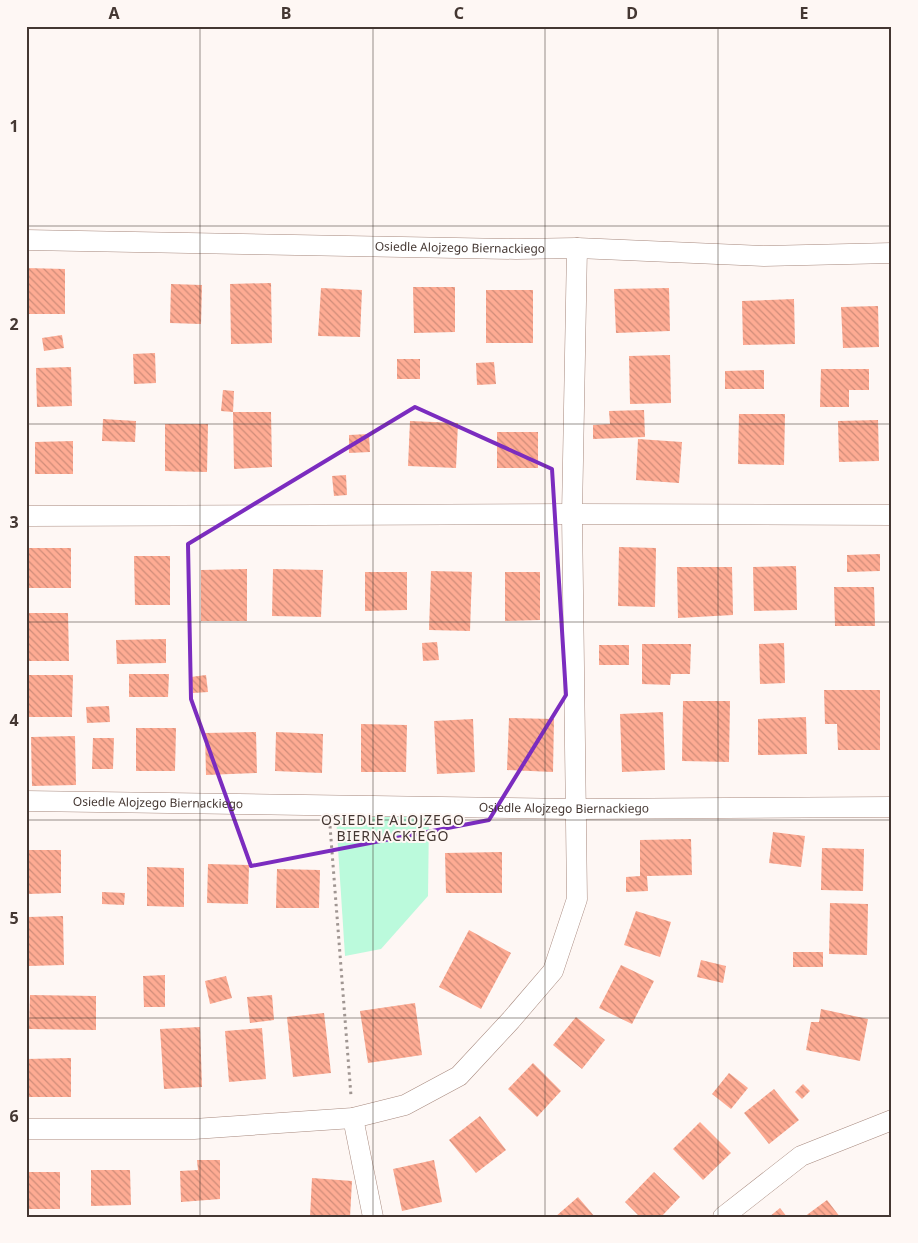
<svg xmlns="http://www.w3.org/2000/svg" width="918" height="1243" font-family="'Noto Sans',sans-serif">
<style>
.green{fill:#bbfadc}
.building{fill:url(#building-back-hatch)}
.lines{fill:none;stroke-linecap:round;stroke-linejoin:round}
.minor-casing{stroke:#a7897e;stroke-width:21}
.path{stroke:#9f9591;stroke-width:3;stroke-dasharray:2.5 4;stroke-linecap:butt}
.minor{stroke:#fff;stroke-width:20}
.marked{fill:none;stroke:#7b2cbf;stroke-width:4;stroke-linejoin:round}
.grid{fill:none;stroke:#443732;stroke-width:1;stroke-opacity:0.55}
.labels{text-anchor:middle;stroke-width:4;stroke-linejoin:round;paint-order:stroke}
.street-label{font-size:12px;fill:#443732;stroke:#fef7f4}
.neighbourhood-label{font-size:14px;letter-spacing:1px;fill:#443732;stroke:#fef7f4}
.neatline{fill:none;stroke:#443732;stroke-width:2}
.grid-label{font-size:16px;text-anchor:middle;font-weight:bold;fill:#443732}
</style>
<defs>
<pattern id="building-back-hatch" width="6" height="6" patternUnits="userSpaceOnUse" patternTransform="scale(1.25)"><rect width="6" height="6" fill="#feab93"/><path d="M-1 5l2 2M0 0l6 6M5-1l2 2" fill="none" stroke="#cf8c79"/></pattern>
</defs>
<rect width="100%" height="100%" fill="#fef7f4"/>
<!-- green -->
<path class="green" d="M336 817H429L428 896 381 949 345 956Z"/>
<!-- building -->
<g class="building">
<path d="M26 268 65 269V314H26Z"/>
<path d="M271 283 272 343 231 344 230 284Z"/>
<path d="M171 284 202 285 201 324 170 323Z"/>
<path d="M413 287H455V332L414 333Z"/>
<path d="M321 288 362 290 360 337 318 336Z"/>
<path d="M669 288 670 331 616 333 614 289Z"/>
<rect x="486" y="290" width="47" height="53"/>
<path d="M794 299 795 344 743 345 742 301Z"/>
<path d="M878 306 879 347 843 348 841 307Z"/>
<path d="M62 335 64 348 44 351 42 338Z"/>
<path d="M155 353 156 383 134 384 133 354Z"/>
<path d="M670 355 671 403 630 404 629 356Z"/>
<rect x="397" y="359" width="23" height="20"/>
<path d="M494 362 496 384 477 385 476 363Z"/>
<path d="M71 367 72 406 37 407 36 368Z"/>
<path d="M821 369H869V390H849V407H820Z"/>
<path d="M764 370V389H725V371Z"/>
<path d="M223 390 234 391 233 412 221 411Z"/>
<path d="M644 410 645 437 593 439V425L610 424 609 411Z"/>
<path d="M233 412H271L272 467 234 469Z"/>
<path d="M739 414H785L784 465 738 464Z"/>
<path d="M103 419 136 421 135 442 102 441Z"/>
<path d="M878 420 879 461 839 462 838 421Z"/>
<path d="M410 421 458 423 456 468 408 466Z"/>
<path d="M165 424H208L207 472 165 471Z"/>
<rect x="497" y="432" width="41" height="36"/>
<path d="M369 434 370 452 349 453V435Z"/>
<path d="M638 439 682 442 679 483 636 480Z"/>
<path d="M73 441V474H35V442Z"/>
<path d="M346 475 347 495 334 496 332 476Z"/>
<path d="M619 547 656 548 655 607 618 606Z"/>
<rect x="28" y="548" width="43" height="40"/>
<path d="M880 554V571L847 572V555Z"/>
<path d="M134 556H170V605H135Z"/>
<path d="M796 566 797 610 754 611 753 567Z"/>
<path d="M677 567H732L733 615 678 618Z"/>
<path d="M247 569V621H201V570Z"/>
<path d="M273 569 323 570 321 617 272 616Z"/>
<path d="M431 571 472 572 470 631 429 630Z"/>
<path d="M365 572H407V610L365 611Z"/>
<path d="M505 572H540V620L505 621Z"/>
<path d="M834 587H874L875 626H835Z"/>
<path d="M26 613H68L69 661H26Z"/>
<path d="M166 639V663L117 664 116 640Z"/>
<path d="M437 642 439 660 423 661 422 643Z"/>
<path d="M784 643 785 683 760 684 759 644Z"/>
<path d="M642 644H691L690 674H671L670 685 642 684Z"/>
<rect x="599" y="645" width="30" height="20"/>
<path d="M129 674H169L168 697H129Z"/>
<path d="M26 675H73L72 717H26Z"/>
<path d="M206 675 208 692 193 693 191 677Z"/>
<path d="M824 690H880V750H838L837 724H825Z"/>
<path d="M683 701H730L729 762 682 761Z"/>
<path d="M109 706 110 722 87 723 86 707Z"/>
<path d="M663 712 665 770 622 772 620 714Z"/>
<path d="M806 717 807 754 758 755V719Z"/>
<path d="M509 718 554 719 553 772 507 770Z"/>
<path d="M473 719 475 772 437 774 434 721Z"/>
<path d="M361 724 407 725 406 772H361Z"/>
<path d="M136 728H176L175 771H136Z"/>
<path d="M256 732 257 773 206 775 205 733Z"/>
<path d="M276 732 323 734 322 773 275 771Z"/>
<path d="M75 736 76 785 32 786 31 737Z"/>
<path d="M93 738H114L113 769H92Z"/>
<path d="M773 832 805 836 801 867 769 863Z"/>
<path d="M691 839 692 875 647 876 648 891 626 892V877L640 876V840Z"/>
<path d="M822 848 864 849 863 891 821 890Z"/>
<path d="M27 850H61V893L27 894Z"/>
<path d="M502 852V893H446L445 853Z"/>
<path d="M208 864 249 865 248 904 207 903Z"/>
<path d="M147 867 184 868V907L147 906Z"/>
<path d="M277 869 320 870 319 908H276Z"/>
<path d="M102 892 125 893 124 905 102 904Z"/>
<path d="M830 903 868 904 867 955 829 954Z"/>
<path d="M636 911 671 922 660 957 624 945Z"/>
<path d="M63 916 64 965 29 966 28 917Z"/>
<path d="M469 930 511 953 481 1009 439 987Z"/>
<rect x="793" y="952" width="30" height="15"/>
<path d="M701 960 726 966 723 983 697 977Z"/>
<path d="M621 965 654 981 632 1024 599 1008Z"/>
<path d="M165 975V1007H144L143 976Z"/>
<path d="M226 976 232 998 210 1004 205 981Z"/>
<path d="M30 995 96 996V1030L29 1029Z"/>
<path d="M272 995 274 1020 250 1023 247 997Z"/>
<path d="M415 1003 422 1055 368 1063 360 1011Z"/>
<path d="M821 1009 868 1019 860 1061 806 1050 811 1022H819Z"/>
<path d="M324 1013 331 1073 293 1077 287 1017Z"/>
<path d="M576 1017 605 1040 582 1069 553 1045Z"/>
<path d="M200 1027 202 1087 164 1089 160 1029Z"/>
<path d="M262 1028 266 1079 229 1082 225 1031Z"/>
<path d="M71 1058V1097H26V1059Z"/>
<path d="M533 1063 561 1091 537 1117 508 1089Z"/>
<path d="M729 1073 748 1088 731 1109 712 1094Z"/>
<path d="M803 1084 810 1091 802 1099 795 1092Z"/>
<path d="M774 1089 799 1120 769 1144 744 1113Z"/>
<path d="M480 1116 506 1150 476 1173 449 1140Z"/>
<path d="M700 1122 731 1153 703 1180 673 1149Z"/>
<path d="M197 1160H220V1199L181 1202 180 1171 198 1170Z"/>
<path d="M434 1160 442 1202 402 1211 393 1169Z"/>
<path d="M91 1170H130L131 1205 91 1206Z"/>
<rect x="26" y="1172" width="34" height="37"/>
<path d="M654 1172 680 1197 661 1217H640L625 1202Z"/>
<path d="M312 1178 352 1181 350 1217H310Z"/>
<path d="M578 1197 595 1217H555Z"/>
<path d="M827 1200 840 1217H804Z"/>
<path d="M780 1208 787 1217H769Z"/>
</g>
<g class="lines">
<!-- minor casing -->
<g class="minor-casing">
<g id="minor">
<path id="s1" d="M26 240 516 249 577 248 764 256 892 253"/>
<path d="M26 516 572 514 892 515"/>
<path id="s2" d="M26 801 576 809 892 807"/>
<path d="M353 1118 373 1217"/>
<path d="M26 1129H194L353 1118 405 1105 459 1076 511 1020 553 971 577 899 572 514 577 248"/>
<path d="M723 1217 801 1156 892 1120"/>
</g>
</g>
<!-- path -->
<path class="path" d="M330 826 351 1096"/>
<!-- minor -->
<use href="#minor" class="minor"/>
</g>
<!-- marked area -->
<path class="marked" d="M415 407 552 469 566 695 489 820 251 866 191 699 188 544Z"/>
<!-- grid -->
<path class="grid" d="M200 26V1217M373 26V1217M545 26V1217M718 26V1217M26 226H892M26 424H892M26 622H892M26 820H892M26 1018H892"/>
<g class="labels">
<!-- street labels -->
<g class="street-label">
<text dy="4" stroke="none"><textPath href="#s1" startOffset="434">Osiedle Alojzego Biernackiego</textPath></text>
<text dy="4" stroke="none"><textPath href="#s2" startOffset="132">Osiedle Alojzego Biernackiego</textPath></text>
<text dy="4" stroke="none"><textPath href="#s2" startOffset="538">Osiedle Alojzego Biernackiego</textPath></text>
</g>
<!-- neighbourhood labels -->
<g class="neighbourhood-label">
<text x="393" y="825">OSIEDLE ALOJZEGO<tspan x="393" dy="16">BIERNACKIEGO</tspan></text>
</g>
</g>
<!-- border -->
<rect width="918" height="1243" fill="none" stroke="#fef7f4" stroke-width="55"/>
<rect x="28" y="28" width="862" height="1188" class="neatline"/>
<g class="grid-label">
<text x="114" y="19">A</text>
<text x="286" y="19">B</text>
<text x="459" y="19">C</text>
<text x="632" y="19">D</text>
<text x="804" y="19">E</text>
<text x="14" y="132">1</text>
<text x="14" y="330">2</text>
<text x="14" y="528">3</text>
<text x="14" y="726">4</text>
<text x="14" y="924">5</text>
<text x="14" y="1122">6</text>
</g>
</svg>
